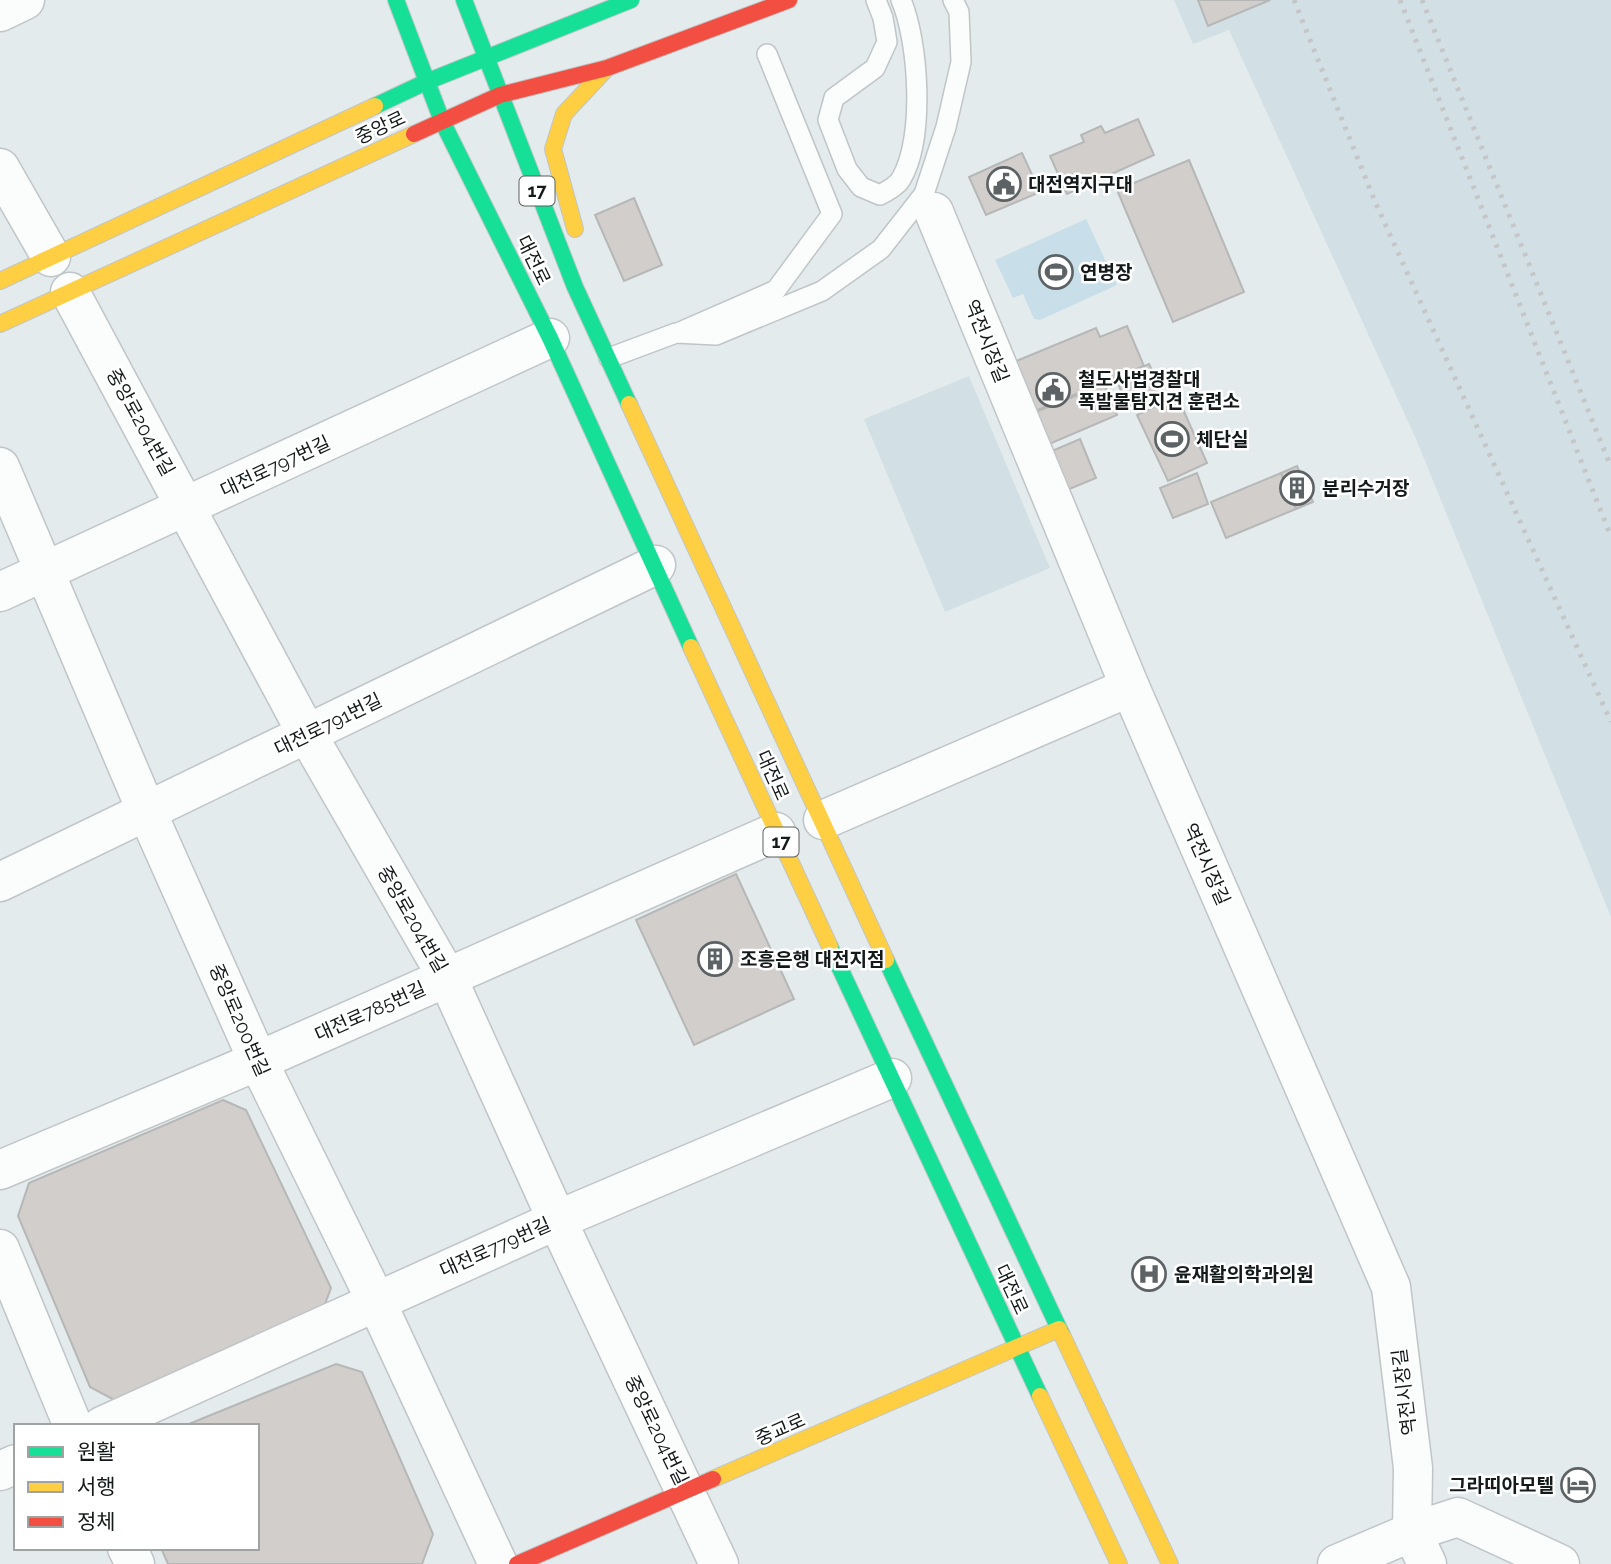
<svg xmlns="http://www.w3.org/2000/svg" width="1611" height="1564" font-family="Raleway,'Noto Sans KR',sans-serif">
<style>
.built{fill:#d2e0e6}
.green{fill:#c8dfe9}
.building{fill:#d2cecb;stroke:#b6b7b7;stroke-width:2}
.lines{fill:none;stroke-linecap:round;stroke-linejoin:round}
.lane-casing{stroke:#c0c5c7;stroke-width:22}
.street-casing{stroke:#c0c5c7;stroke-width:41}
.fast-casing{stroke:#c0c5c7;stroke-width:18}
.slow-casing{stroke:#c0c5c7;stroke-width:18}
.jam-casing{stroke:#c0c5c7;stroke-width:18}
.lane{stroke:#fbfcfc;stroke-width:19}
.street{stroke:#fbfcfc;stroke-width:38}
.fast{stroke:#16e098;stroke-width:16}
.slow{stroke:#ffcf43;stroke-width:16}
.jam{stroke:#f24e42;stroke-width:16}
.rail{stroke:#c4c6c7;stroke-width:5;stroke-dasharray:3.5 7;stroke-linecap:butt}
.labels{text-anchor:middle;stroke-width:5;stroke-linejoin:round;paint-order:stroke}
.shield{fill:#fff;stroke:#5a5e5f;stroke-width:2}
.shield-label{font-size:18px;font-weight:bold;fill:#14191a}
.street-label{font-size:19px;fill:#14191a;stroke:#fff}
.poi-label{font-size:19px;font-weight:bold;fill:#14191a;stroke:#fff;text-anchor:start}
</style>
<rect width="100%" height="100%" fill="#e4ebed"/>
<!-- built -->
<g class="built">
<path d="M1174 0H1611V917L1416 439 1229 30 1193 44Z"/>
<path d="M969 376 1050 568 945 612 864 419Z"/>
</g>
<!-- green -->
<path class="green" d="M1086 219 1117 285 1040 320 1034 319 1023 294 1013 298 995 260Z"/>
<!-- building -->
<g class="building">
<path d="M1198 0H1270L1208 26Z"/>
<path d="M1138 119 1154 155 1067 194 1050 156 1084 142 1081 135 1101 126 1105 133Z"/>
<path d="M1022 153 1040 192 986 215 969 177Z"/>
<path d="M1189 160 1244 292 1173 322 1117 190Z"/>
<path d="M634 198 662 265 624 281 595 215Z"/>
<path d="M1127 326 1144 366 1030 413 1009 364 1096 328 1100 337Z"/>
<path d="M1149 364 1162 391 1128 407 1116 379Z"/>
<path d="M1104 384 1117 415 1040 448 1026 416Z"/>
<path d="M1177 396 1207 463 1168 481 1137 415Z"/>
<path d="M1080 439 1096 478 1055 495 1040 456Z"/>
<path d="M1297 466 1313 502 1296 509 1281 473Z"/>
<path d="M1197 473 1208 504 1173 518 1160 488Z"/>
<path d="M1281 473 1296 509 1226 538 1211 502Z"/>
<path d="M736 874 794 999 694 1045 636 920Z"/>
<path d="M223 1100 246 1110 331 1288 322 1312 118 1402 90 1387 18 1216 29 1183Z"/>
<path d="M336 1364 362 1372 433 1534 422 1564H168L161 1548H257V1426H184Z"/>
</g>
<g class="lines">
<!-- lane casing -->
<g class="lane-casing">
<g id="lane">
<path d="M876 0 883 18 887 42 875 68 834 98 828 120 847 169 861 187 880 195C887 191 897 186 901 179 925 139 919 42 901 0"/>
<path d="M680 332 776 290 832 214 767 54"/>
<path d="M609 358 676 333 716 335 822 291 881 249 924 194 946 127 961 62 959 12 953 0"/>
</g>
</g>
<!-- street casing -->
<g class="street-casing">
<g id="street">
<path d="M0 12 25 0"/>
<path d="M0 168 51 257"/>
<path d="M934 212 1130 687 1391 1287 1413 1468 1412 1532 1427 1564"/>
<path d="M70 292 307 734 447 977 557 1220 719 1564"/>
<path d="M0 467 146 810 258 1061 376 1301 498 1564"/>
<path d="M0 592 550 338"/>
<path d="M823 820 1130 687"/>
<path d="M0 882 656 565"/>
<path d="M0 1170 258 1061 776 832"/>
<path d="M0 1249 73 1426"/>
<path d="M102 1426 557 1220 892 1078"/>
<path d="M0 1471 16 1464"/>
<path d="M127 1548 135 1564"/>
<path d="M1337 1564 1412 1532 1458 1517 1560 1564"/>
</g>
</g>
<!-- fast casing -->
<g class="fast-casing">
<g id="fast">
<path d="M396 0 442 121 550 338 691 647"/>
<path d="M464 0 575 287 629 404"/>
<path d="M375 106 426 82 631 0"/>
<path d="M830 947 1040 1396"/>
<path d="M886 960 1062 1335"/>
</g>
</g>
<!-- slow casing -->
<g class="slow-casing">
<g id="slow">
<path d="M575 229 553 149 564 114 607 68"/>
<path d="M0 281 375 106"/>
<path d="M0 324 414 134"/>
<path d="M629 404 886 960"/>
<path d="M691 647 830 947"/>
<path d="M1062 1335 1170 1564"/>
<path d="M1040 1396 1119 1564"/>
<path d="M713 1479 1059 1329"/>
</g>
</g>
<!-- jam casing -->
<g class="jam-casing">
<g id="jam">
<path d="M414 134 500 95 607 68 789 0"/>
<path d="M517 1564 713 1479"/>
</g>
</g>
<!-- lane -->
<use href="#lane" class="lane"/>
<!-- street -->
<use href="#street" class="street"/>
<!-- fast -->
<use href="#fast" class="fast"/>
<!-- slow -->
<use href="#slow" class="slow"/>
<!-- jam -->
<use href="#jam" class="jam"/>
<!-- rail -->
<g class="rail">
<path d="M1294 0 1376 204 1611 722"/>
<path d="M1400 0 1611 537"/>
<path d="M1422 0 1611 467"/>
</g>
</g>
<!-- icons -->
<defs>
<g id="civic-ring" transform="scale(1.75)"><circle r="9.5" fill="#fff" stroke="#5d6264" stroke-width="1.5"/><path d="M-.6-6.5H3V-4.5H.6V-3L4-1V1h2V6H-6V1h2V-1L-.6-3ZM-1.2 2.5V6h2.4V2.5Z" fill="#5d6264"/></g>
<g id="stadium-ring" transform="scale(1.75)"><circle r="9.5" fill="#fff" stroke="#5d6264" stroke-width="1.5"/><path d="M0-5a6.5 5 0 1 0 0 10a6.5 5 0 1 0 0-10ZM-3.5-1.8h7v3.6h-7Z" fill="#5d6264"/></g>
<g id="building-ring" transform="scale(1.75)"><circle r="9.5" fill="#fff" stroke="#5d6264" stroke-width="1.5"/><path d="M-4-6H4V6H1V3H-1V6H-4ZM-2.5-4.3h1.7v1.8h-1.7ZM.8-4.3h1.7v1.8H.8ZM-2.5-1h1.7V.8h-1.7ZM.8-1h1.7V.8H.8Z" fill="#5d6264"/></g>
<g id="hospital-ring" transform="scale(1.75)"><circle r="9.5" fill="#fff" stroke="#5d6264" stroke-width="1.5"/><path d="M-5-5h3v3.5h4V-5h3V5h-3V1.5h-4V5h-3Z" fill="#5d6264"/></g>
<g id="hotel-ring" transform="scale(1.75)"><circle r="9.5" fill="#fff" stroke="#5d6264" stroke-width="1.5"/><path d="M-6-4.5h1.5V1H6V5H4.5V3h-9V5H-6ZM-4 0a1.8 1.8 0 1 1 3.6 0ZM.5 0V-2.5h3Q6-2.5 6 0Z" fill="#5d6264"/></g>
</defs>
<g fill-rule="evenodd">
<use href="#civic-ring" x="1004" y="184"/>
<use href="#stadium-ring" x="1056" y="272"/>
<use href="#civic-ring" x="1053" y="390"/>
<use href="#stadium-ring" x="1172" y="439"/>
<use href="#building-ring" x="1297" y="488"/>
<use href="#building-ring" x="715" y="959"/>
<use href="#hospital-ring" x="1149" y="1274"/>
<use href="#hotel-ring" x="1578" y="1485"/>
</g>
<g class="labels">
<!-- shield labels -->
<g class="shield">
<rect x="519.5" y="176.5" width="35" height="29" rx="5"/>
<rect x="763.5" y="827.5" width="35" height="29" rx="5"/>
</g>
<g class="shield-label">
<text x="537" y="197">17</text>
<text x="781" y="848">17</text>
</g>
<!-- street labels -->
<g class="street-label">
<text transform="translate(380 127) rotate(-25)" y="7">중앙로</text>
<text transform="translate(534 260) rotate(64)" y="7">대전로</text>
<text transform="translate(987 341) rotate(68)" y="7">역전시장길</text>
<text transform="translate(141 422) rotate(61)" y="7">중앙로204번길</text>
<text transform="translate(275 466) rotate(-25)" y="7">대전로797번길</text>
<text transform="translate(328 724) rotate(-26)" y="7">대전로791번길</text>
<text transform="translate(773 775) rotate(66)" y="7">대전로</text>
<text transform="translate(1207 864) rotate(66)" y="7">역전시장길</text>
<text transform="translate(413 919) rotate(60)" y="7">중앙로204번길</text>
<text transform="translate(370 1011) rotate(-24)" y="7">대전로785번길</text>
<text transform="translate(240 1020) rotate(66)" y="7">중앙로200번길</text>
<text transform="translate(495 1247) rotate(-24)" y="7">대전로779번길</text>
<text transform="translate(1012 1289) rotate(65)" y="7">대전로</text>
<text transform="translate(1404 1392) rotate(-97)" y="7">역전시장길</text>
<text transform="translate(780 1429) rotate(-24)" y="7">중교로</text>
<text transform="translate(657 1430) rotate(64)" y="7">중앙로204번길</text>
</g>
<!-- poi labels -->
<g class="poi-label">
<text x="1028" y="191">대전역지구대</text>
<text x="1080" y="279">연병장</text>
<text x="1078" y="386">철도사법경찰대<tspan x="1078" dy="22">폭발물탐지견 훈련소</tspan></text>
<text x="1196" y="446">체단실</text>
<text x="1322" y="495">분리수거장</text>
<text x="740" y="966">조흥은행 대전지점</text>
<text x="1174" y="1281">윤재활의학과의원</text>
<text x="1554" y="1492" text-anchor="end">그라띠아모텔</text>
</g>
</g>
<!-- legend -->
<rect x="14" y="1424" width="245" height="126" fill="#ffffff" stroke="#a1a3a3" stroke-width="2"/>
<rect x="28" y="1447" width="35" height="10" fill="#16e098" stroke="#a1a3a3" stroke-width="2"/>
<text x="77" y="1459" font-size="21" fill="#14191a">원활</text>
<rect x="28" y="1482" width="35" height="10" fill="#ffcf43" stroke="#a1a3a3" stroke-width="2"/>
<text x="77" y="1494" font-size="21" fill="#14191a">서행</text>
<rect x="28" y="1517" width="35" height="10" fill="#f24e42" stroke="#a1a3a3" stroke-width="2"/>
<text x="77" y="1529" font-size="21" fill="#14191a">정체</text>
</svg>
